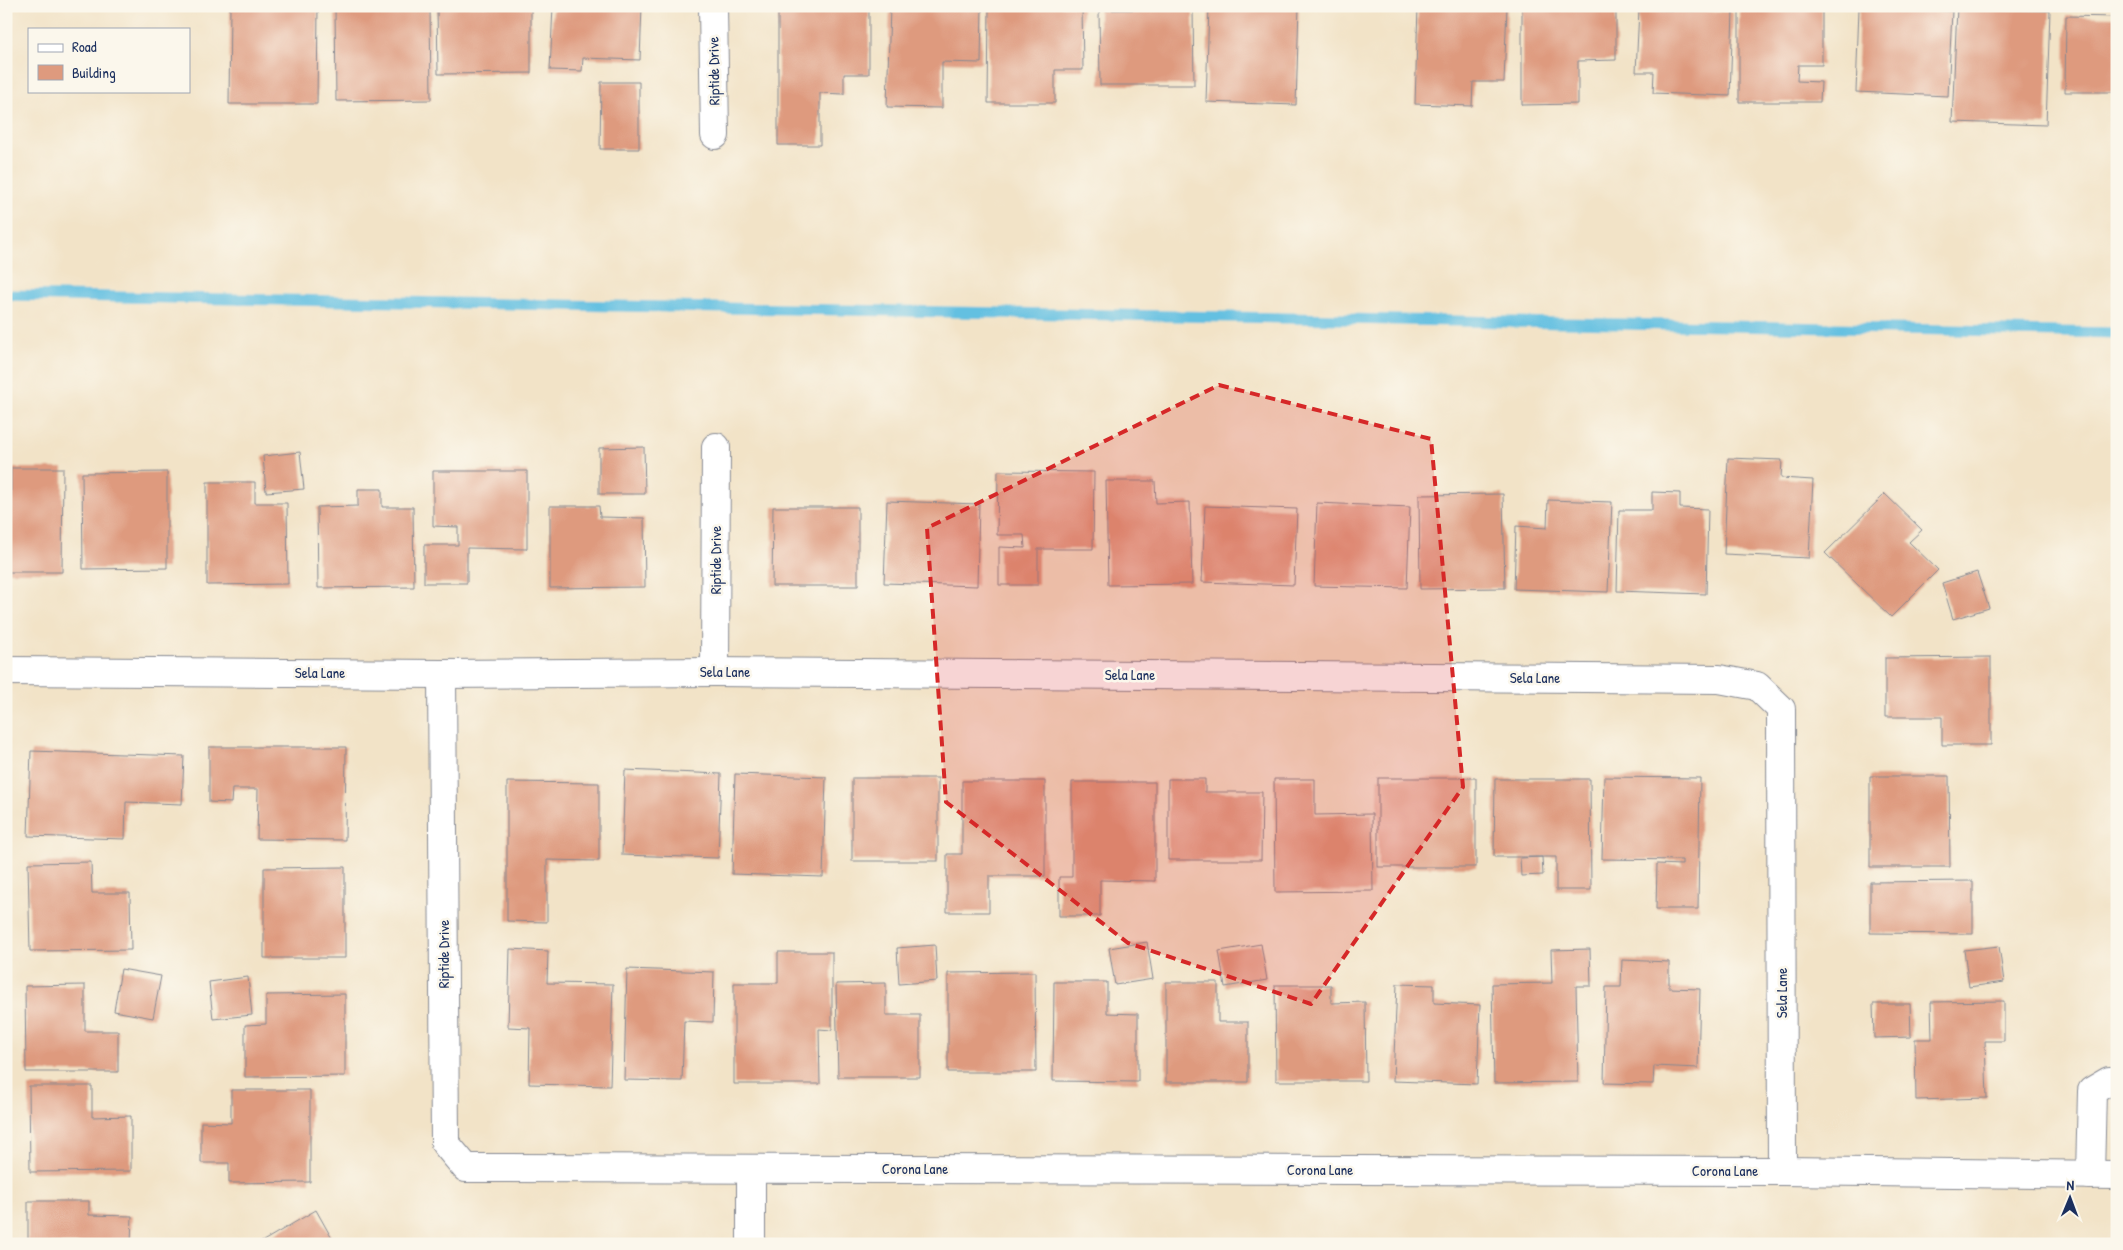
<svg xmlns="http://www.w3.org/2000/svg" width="2123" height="1250" font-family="'Patrick Hand',sans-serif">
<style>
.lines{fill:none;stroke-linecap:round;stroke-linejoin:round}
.stream{stroke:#63c0e1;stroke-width:11}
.building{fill:#de9a7e}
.minor-casing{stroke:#868992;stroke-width:30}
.minor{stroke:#fff;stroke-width:28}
.marked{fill:#d62828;fill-opacity:0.2;stroke:#d62828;stroke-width:4;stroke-dasharray:10 6;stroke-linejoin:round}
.labels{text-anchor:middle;stroke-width:5;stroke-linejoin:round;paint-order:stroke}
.street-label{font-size:15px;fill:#1b2f5e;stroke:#fbf7ec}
</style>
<rect width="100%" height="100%" fill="#fbf7ec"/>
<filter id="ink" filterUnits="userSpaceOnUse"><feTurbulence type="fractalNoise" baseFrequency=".02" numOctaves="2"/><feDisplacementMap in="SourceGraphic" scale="10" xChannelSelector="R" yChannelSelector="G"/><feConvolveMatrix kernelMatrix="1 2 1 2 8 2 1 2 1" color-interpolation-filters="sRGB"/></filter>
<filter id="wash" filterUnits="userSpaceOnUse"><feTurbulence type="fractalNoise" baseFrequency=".0096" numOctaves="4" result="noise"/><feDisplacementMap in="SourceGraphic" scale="20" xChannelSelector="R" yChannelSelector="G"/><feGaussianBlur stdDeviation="1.12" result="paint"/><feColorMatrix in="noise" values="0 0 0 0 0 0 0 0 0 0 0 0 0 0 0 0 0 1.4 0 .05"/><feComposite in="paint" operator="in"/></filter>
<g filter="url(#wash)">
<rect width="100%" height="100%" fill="#f2e3c7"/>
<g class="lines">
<!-- stream -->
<path class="stream" d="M6 295 2117 333"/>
</g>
<g id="blocks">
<!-- building -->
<g class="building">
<path d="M230 6H318L317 104H229Z"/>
<path d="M335 6H430L431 100 336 101Z"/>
<path d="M437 6H531V73L438 74Z"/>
<path d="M553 6H642L640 60 583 58 582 71 550 70Z"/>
<path d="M778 6H869V74H844V94L820 93V145H778Z"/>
<path d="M890 6H982L981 63 942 62V108L887 107Z"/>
<path d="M989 6H1082L1083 70H1055V103H988Z"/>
<path d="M1209 6H1299L1296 105 1206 102Z"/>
<path d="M1418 6H1507L1504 82H1473L1472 106 1415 104Z"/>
<path d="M1522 6H1616V60L1578 61V104L1522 105Z"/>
<path d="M1739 6H1822V65H1798L1797 81 1821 82 1820 102H1739Z"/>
<path d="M1957 7 2050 11 2046 125 1952 122Z"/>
<path d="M1859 8 1952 11 1948 96 1856 92Z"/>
<path d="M1193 9 1194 85H1100L1099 10Z"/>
<path d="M1639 9 1733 12 1730 96 1653 93 1654 72H1636Z"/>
<path d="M2066 16 2117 17V92H2065Z"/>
<path d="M601 82H639V149H600Z"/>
<path d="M644 447 645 494H599V448Z"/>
<path d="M300 452 304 489 266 492 263 456Z"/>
<path d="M1728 458 1782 460 1781 478 1813 480 1809 558 1724 554Z"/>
<path d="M11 468H63L62 572H6V496H11Z"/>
<path d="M433 471H527V549L467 548V583H424V545H458V527L433 526Z"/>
<path d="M998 471 1094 472 1093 549H1038V585H999V547L1025 548 1024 535H997Z"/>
<path d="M167 472V568L83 569 82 473Z"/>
<path d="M1106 481H1155L1156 503 1190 502 1192 584 1108 585Z"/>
<path d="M207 482H255V503H287L288 584 207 585Z"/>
<path d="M358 489H382V507H413L414 587 318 588 317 507 358 506Z"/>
<path d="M1652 492 1680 493V508L1708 509 1706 594 1617 591 1619 510H1652Z"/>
<path d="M1503 494 1505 588 1420 589 1419 495Z"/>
<path d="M1885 494 1922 530 1909 542 1938 570 1891 617 1825 553Z"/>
<path d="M1548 500 1612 502 1608 592 1514 589 1516 526 1547 528Z"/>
<path d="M887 501 979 504 977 586 884 583Z"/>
<path d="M1317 503 1410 507 1407 588 1314 586Z"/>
<path d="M550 506H599L600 517 644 518 645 587 550 588Z"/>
<path d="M1205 506 1297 509 1294 585 1202 582Z"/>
<path d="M773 507H858V586H772Z"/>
<path d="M1977 572 1989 608 1953 619 1942 583Z"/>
<path d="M1991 657V745H1942V717H1885V658Z"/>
<path d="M209 747H346L345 840 257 839 258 789H232L231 803 209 802Z"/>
<path d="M31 751 184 756 182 804 126 802 125 839 28 836Z"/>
<path d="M625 770 721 774 718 858 622 855Z"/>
<path d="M735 774 826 777 823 877 732 874Z"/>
<path d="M1870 776H1949L1950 867H1870Z"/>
<path d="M1604 777 1700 778 1698 909H1656L1657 864 1682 865V860L1602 859Z"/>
<rect x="852" y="778" width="86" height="83"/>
<rect x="1378" y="778" width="98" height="89"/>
<path d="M1168 779H1205V792H1262L1261 860H1168Z"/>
<path d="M1274 779H1315V815L1372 814 1373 891 1275 892Z"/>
<path d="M1495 779H1590L1591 890H1556V857H1494Z"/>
<path d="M962 781H1045V876H989V912H947V854H962Z"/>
<path d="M507 782 599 783V861L547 860V922L507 921Z"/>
<path d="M1072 782H1155V881L1100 880V916H1059V877H1072Z"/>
<path d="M1542 857 1543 875 1521 876 1520 858Z"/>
<path d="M91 862 92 893H130L131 950 30 951 28 863Z"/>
<path d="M345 867V958H264V868Z"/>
<path d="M1973 881V934L1870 933V882Z"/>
<path d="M1147 942 1153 979 1115 985 1109 948Z"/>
<path d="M1261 944 1267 980 1225 987 1219 951Z"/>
<path d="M935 945 937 981 899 984 897 948Z"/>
<path d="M1999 946 2004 982 1969 987 1964 950Z"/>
<path d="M510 949 548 951 547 983 613 984 610 1086 529 1084 530 1028 508 1027Z"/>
<path d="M1590 949 1591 986H1576L1578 1082 1494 1083 1492 984 1552 983 1551 950Z"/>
<path d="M778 952H832V1030L819 1029 820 1084H734V983H778Z"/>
<path d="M1622 960 1669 962V988L1700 989 1698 1068 1654 1066 1653 1084 1604 1083 1606 987H1621Z"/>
<path d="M121 969 161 976 153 1018 114 1011Z"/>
<path d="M627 969 714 972 713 1022 684 1021 682 1081 624 1080Z"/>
<path d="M1035 972 1036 1072H948V973Z"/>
<path d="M248 977 252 1015 213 1019 209 982Z"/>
<path d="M1054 982H1107V1013L1138 1014V1082L1053 1081Z"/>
<path d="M1166 982H1218V1022H1248V1082H1166Z"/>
<path d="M886 983V1015H920V1077H838L836 984Z"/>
<path d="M1397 984 1434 985V1003L1480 1005 1477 1084 1393 1081Z"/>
<path d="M85 985V1031H118V1072H26L25 986Z"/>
<path d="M1275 985H1331V1003L1365 1002 1366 1081H1276Z"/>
<path d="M345 994V1076L245 1077V1025L266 1024V995Z"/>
<path d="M2004 1001V1041H1985L1987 1098 1916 1100 1915 1039H1932L1931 1002Z"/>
<path d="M1873 1004H1910L1911 1037 1874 1038Z"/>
<path d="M29 1086H92V1117L131 1116V1171L30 1172Z"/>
<path d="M231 1090H310V1182L229 1183V1163H201V1122L231 1123Z"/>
<path d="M28 1201H89V1215L132 1216 131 1244H28Z"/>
<path d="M316 1210 335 1244H258Z"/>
</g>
</g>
</g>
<g filter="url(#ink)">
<use href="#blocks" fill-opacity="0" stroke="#868992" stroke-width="1"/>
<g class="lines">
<!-- minor casing -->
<g class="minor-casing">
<g id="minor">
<path d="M713 6 715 135"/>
<path d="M6 671 442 674 715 672 1719 679 1757 686 1781 709 1782 1171"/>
<path d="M715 672 716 447"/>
<path d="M442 674 445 1143 466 1168 1782 1171 2117 1175"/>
<path d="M2090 1175 2092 1091 2109 1081H2117"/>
<path d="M751 1244V1169"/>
</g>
</g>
<!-- minor -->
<use href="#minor" class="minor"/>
</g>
</g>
<!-- marked area -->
<path class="marked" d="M1219 385 1431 439 1463 787 1311 1004 1128 943 946 802 927 528Z"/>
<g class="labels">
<!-- street labels -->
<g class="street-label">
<text transform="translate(714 71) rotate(-91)" y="5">Riptide Drive</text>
<text transform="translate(716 560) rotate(-90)" y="5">Riptide Drive</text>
<text x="725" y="677">Sela Lane</text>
<text x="320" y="678">Sela Lane</text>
<text x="1130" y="680">Sela Lane</text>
<text x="1535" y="683">Sela Lane</text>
<text transform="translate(444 954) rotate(-90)" y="5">Riptide Drive</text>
<text transform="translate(1782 993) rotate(-90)" y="5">Sela Lane</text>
<text x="915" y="1174">Corona Lane</text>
<text x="1320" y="1175">Corona Lane</text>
<text x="1725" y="1176">Corona Lane</text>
</g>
</g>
<!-- margin -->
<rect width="2123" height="1250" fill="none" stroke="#fbf7ec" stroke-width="25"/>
<!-- legend -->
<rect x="28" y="28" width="162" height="65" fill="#fbf7ec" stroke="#a1a7b3"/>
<rect x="38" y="44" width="25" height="8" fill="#ffffff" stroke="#a1a7b3"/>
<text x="72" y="52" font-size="15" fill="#1b2f5e">Road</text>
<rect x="38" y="65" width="25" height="15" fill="#de9a7e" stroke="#a1a7b3"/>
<text x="72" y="78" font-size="15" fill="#1b2f5e">Building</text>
<!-- north arrow -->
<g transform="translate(2070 1198) rotate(1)" stroke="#fbf7ec" stroke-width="4" paint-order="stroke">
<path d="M0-4L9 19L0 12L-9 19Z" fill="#1b2f5e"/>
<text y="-8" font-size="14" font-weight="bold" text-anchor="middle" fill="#1b2f5e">N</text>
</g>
</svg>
